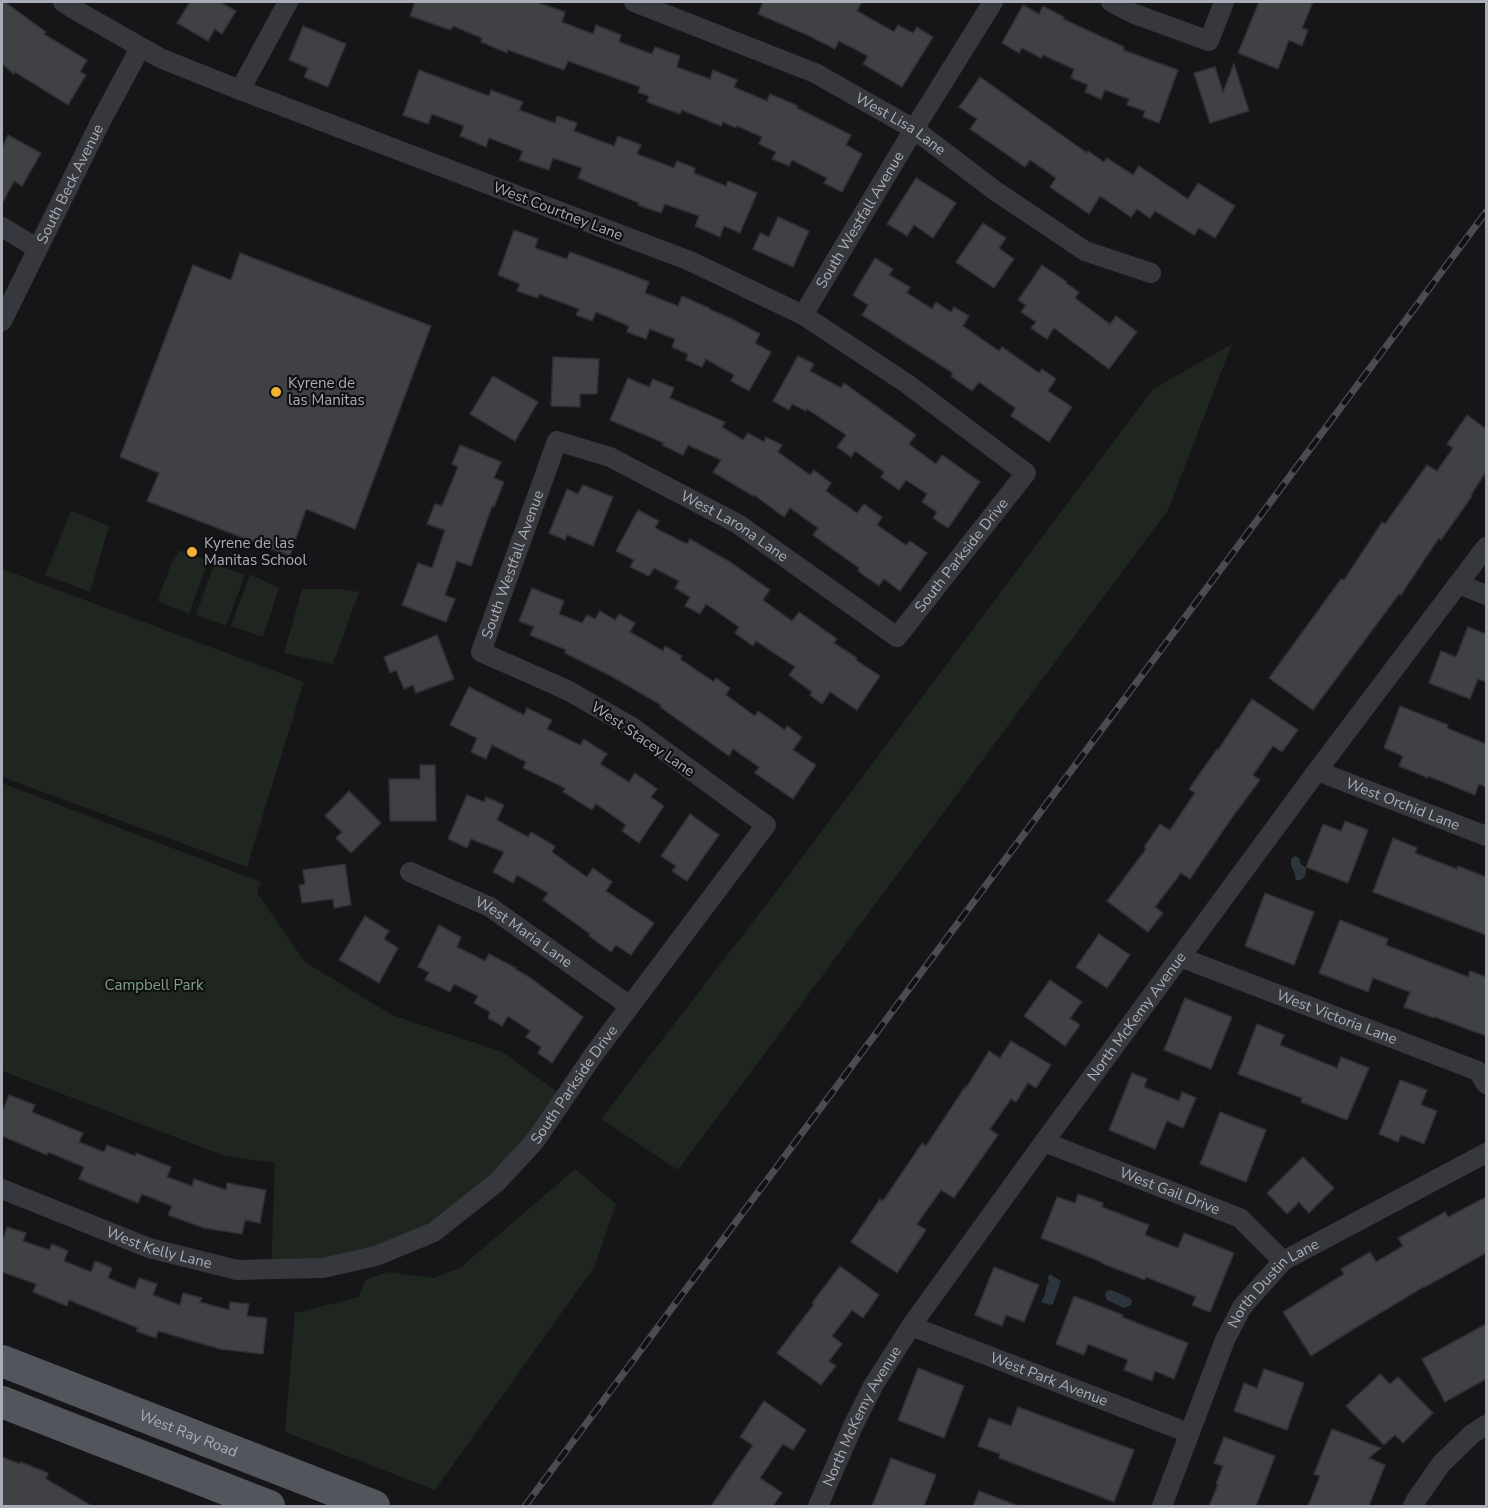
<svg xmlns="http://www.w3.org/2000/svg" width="1488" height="1508" font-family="'Nunito Sans',sans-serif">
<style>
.green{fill:#1e261f}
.water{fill:#2c353c}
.building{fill:#404145;stroke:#303034;stroke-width:1.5}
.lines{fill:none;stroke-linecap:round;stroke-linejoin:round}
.street{stroke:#37383d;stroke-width:20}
.primary{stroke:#53555c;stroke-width:32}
.rail-casing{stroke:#4a4c52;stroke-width:7}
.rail{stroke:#111113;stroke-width:4.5;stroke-dasharray:14;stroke-linecap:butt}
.poi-dot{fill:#f2b134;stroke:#111113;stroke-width:2}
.labels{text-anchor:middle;stroke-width:4.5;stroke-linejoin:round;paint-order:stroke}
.street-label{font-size:15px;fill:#a8adb8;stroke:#111113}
.poi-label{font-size:15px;fill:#a8adb8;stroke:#111113;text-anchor:start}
.park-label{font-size:15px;fill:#7fa381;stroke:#111113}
</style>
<rect width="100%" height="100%" fill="#161618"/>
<!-- green -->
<g class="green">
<path d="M1232 344 1168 510 678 1170 601 1119 786 879 1153 389Z"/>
<path d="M71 511 109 526 90 592 45 575Z"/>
<path d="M180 550 208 561 189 614 158 601 170 566Z"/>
<path d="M214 564 245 575 226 626 196 615Z"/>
<path d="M2 569 304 682 247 867 2 777Z"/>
<path d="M250 574 279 588 263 637 231 626Z"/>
<path d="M302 589H340L359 592 333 664 284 653Z"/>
<path d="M2 783 261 882 257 893 305 962 392 1015 503 1052 564 1097 497 1182 376 1256 271 1270 275 1163 225 1156 2 1071Z"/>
<path d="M575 1169 616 1204 595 1266 435 1490 285 1432 295 1313 359 1297 365 1280 388 1272 433 1278 460 1268Z"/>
</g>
<!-- water -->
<g class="water">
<path d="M1295 856 1299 858 1301 864 1306 868C1307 875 1303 882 1296 880L1294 871 1291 866V859Z"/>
<path d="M1050 1274 1061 1281 1053 1304 1051 1305 1041 1302 1046 1292 1045 1291 1049 1280 1047 1279Z"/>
<path d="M1111 1290 1130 1298 1132 1301 1131 1305 1124 1308 1107 1300 1105 1295 1107 1291Z"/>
</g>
<!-- building -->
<g class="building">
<path d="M2 2H5L46 32 44 34 87 60 80 72 86 75 68 105 15 72 14 74 2 64Z"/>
<path d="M190 2H220L236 11 222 34 215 29 208 41 177 23Z"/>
<path d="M415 2H536L565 12 562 22 593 34 596 25 621 35 619 42 652 54 655 47 680 56 677 67 710 79 713 70 737 80 734 87 767 101 770 94 798 106 797 108 851 135 846 145 862 154 842 192 824 183 827 178 792 160 789 166 772 159 776 152 759 144 762 137 737 126 736 128 723 122 721 126 682 110 680 114 647 102 649 96 638 92 640 87 568 61 564 70 508 50 507 53 481 42 482 38 453 26 451 30 410 16Z"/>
<path d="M763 2H862L857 11 894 32 898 25 913 33 917 27 933 37 902 87 863 64 868 56 839 41 835 49 805 34 758 14Z"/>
<path d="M1259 2H1313L1302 28 1308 30 1302 46 1289 40 1278 69 1238 53Z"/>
<path d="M1023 5 1039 14 1043 6 1064 17 1063 19 1124 47 1123 50 1178 70 1159 123 1143 117 1145 111 1127 105 1129 99 1105 90 1101 99 1085 92 1088 85 1071 78 1074 69 1043 55 1041 58 1022 48 1019 53 1002 43Z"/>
<path d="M303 26 346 44 328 87 304 77 308 68 289 60Z"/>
<path d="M1234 64 1249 111 1210 123 1194 73 1215 67 1223 92Z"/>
<path d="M419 70 489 96 491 90 523 102 519 110 555 123 557 116 577 123 574 131 614 146 618 136 641 145 637 154 674 168 677 161 695 168 694 173 726 186 728 181 757 193 740 233 724 226 720 237 695 226 699 216 665 204 661 213 638 205 639 203 578 178 582 168 553 158 549 170 519 160 523 151 489 138 486 147 460 136 464 126 432 114 428 124 403 115Z"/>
<path d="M980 77 1087 153 1088 151 1104 162 1107 158 1133 175 1139 166 1188 199 1198 183 1235 206 1215 238 1199 228 1194 235 1155 211 1150 218 1137 209 1131 217 1100 196 1089 214 1050 187 1056 178 1030 160 1025 167 970 129 977 119 959 107Z"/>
<path d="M8 135 41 153 22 186 14 181 2 204V148Z"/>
<path d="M916 178 956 203 933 238 914 225 907 236 887 224Z"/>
<path d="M778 217 809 231 793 267 753 249 760 233 769 237Z"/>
<path d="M983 223 1006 238 999 248 1014 259 994 288 956 262Z"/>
<path d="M514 230 538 239 535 248 567 259 570 252 624 272 649 282 645 293 678 306 682 296 709 308V309L732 319 760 334 755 343 771 352 749 391 731 381 734 375 706 359 702 367 686 360 688 354 672 347 675 339 650 329 646 339 627 332 629 326 596 312 592 321 576 315 579 309 539 294 538 298 517 291 520 284 498 275Z"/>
<path d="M240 253 431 326 355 529 306 509 290 556 147 501 159 473 120 457 193 265 231 280Z"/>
<path d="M875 258 893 269 889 275 910 287 907 293 932 309 936 302 951 312 954 307 969 316 963 326 999 351 1002 347 1039 373 1042 369 1056 379 1048 391 1072 407 1049 442 1011 416 1015 408 979 382 972 391 951 376 953 373 862 315 868 305 853 295Z"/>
<path d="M1042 265 1067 282 1066 283 1079 292 1075 298 1110 324 1116 316 1137 332 1109 369 1054 328 1047 339 1031 328 1036 322 1021 312 1026 305 1018 300Z"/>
<path d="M798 356 814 364 810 371 841 388 844 383 916 435 909 444 936 464 942 455 980 482 948 528 933 518 937 512 922 502 927 494 906 480 899 490 881 477 884 472 855 451 851 457 837 447 846 435 807 409 806 411 792 404 789 410 773 401Z"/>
<path d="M553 357 599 359 597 394H580V407L551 406Z"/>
<path d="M493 376 538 402 515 441 470 414Z"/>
<path d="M628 378 649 387 653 379 674 388 670 398 725 422 722 427 743 440 748 433 764 442 766 437 782 445 778 452 810 475 814 470 831 483 826 491 857 513 864 504 882 517 877 525 906 545 910 541 927 553 900 591 884 579 879 586 858 571 859 568 813 535 818 528 790 508 784 517 754 495 753 496 713 472 721 460 688 445 683 455 662 445 664 443 610 420Z"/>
<path d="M1467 415 1486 429V472L1471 495 1472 496 1441 540 1439 538 1401 595 1399 594 1313 710 1269 678 1341 579 1344 580 1382 522 1385 524 1427 465 1437 471 1453 448 1447 444Z"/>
<path d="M460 445 501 462 494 478 504 482 494 507 492 506 471 566 457 561 445 595 455 599 446 622 402 605 418 563 432 568 445 530 427 524 435 504 442 506 458 467 452 464Z"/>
<path d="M583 485 613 497 593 546 567 535 565 540 549 533 567 489 578 494Z"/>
<path d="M638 510 659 521 655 528 687 544 690 539 730 562 770 590 763 600 792 621 799 612 837 639 834 643 857 658 856 660 880 676 857 710 830 692 822 704 810 695 812 692 789 675 795 667 756 641 753 646 735 633 739 627 706 604 700 614 685 606 690 597 675 588 679 581 654 568 649 576 630 567 634 560 616 551Z"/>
<path d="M532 588 564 601 559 614 582 623 587 615 595 619 600 611 615 620 619 614 635 623 630 632 663 651 665 646 682 656 680 659 714 682 716 678 730 688 726 695 755 716 758 711 785 730 787 726 802 737 793 750 816 765 793 799 755 773 759 767 733 749 729 756 660 707 661 705 611 676 565 653 566 650 530 635 534 627 519 621Z"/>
<path d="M1468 627 1486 634V682L1478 679 1470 699 1429 683 1441 651 1456 657Z"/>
<path d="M437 635 454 679 416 693 413 685 404 689 396 670 390 673 384 657Z"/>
<path d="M469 687 524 715 527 708 552 720 547 729 580 745 584 739 607 754 600 764 629 782 635 773 657 789 651 797 664 806 639 843 622 831 626 825 596 804 592 810 563 792 565 788 523 768 526 762 492 745 486 759 471 752 477 738 450 725Z"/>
<path d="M1252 699 1298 730 1282 752 1273 746 1253 775 1260 780 1231 819 1190 879 1181 873 1155 907 1163 913 1148 932 1107 901 1146 849 1144 847 1160 824 1170 830 1195 793 1189 789 1217 749 1218 750Z"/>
<path d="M1400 706 1448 725 1447 728 1486 744V787L1479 784 1475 795 1428 776V778L1399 766 1403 756 1384 748Z"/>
<path d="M420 765H435L436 821H390L389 779H420Z"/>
<path d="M349 791 381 823 351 853 336 838 342 832 325 816Z"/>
<path d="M467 795 484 802 486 797 504 805 497 820 528 837 531 832 555 846 552 852 587 877 593 868 612 882 606 891 654 923 631 955 616 945 611 952 589 936 590 934 543 900 548 893 517 875 513 883 493 872 504 852 471 839 467 848 448 839Z"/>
<path d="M690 814 719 835 687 881 672 871 676 866 661 856Z"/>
<path d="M1345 821 1368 830 1348 883 1306 867 1323 824 1341 831Z"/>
<path d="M1393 838 1417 848 1415 853 1457 869 1458 866 1486 877V935L1373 892Z"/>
<path d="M345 864 351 905 334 908 333 899 302 903 299 885 305 884 303 870Z"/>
<path d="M1265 893 1314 912 1294 965 1245 946Z"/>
<path d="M365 916 389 931 384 939 398 948 379 983 339 960Z"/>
<path d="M1340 920 1388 939 1386 945 1468 977 1470 971 1486 977V1036L1435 1017 1434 1018 1404 1007 1410 992 1373 978 1368 992 1319 973Z"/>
<path d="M439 925 461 937 457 947 485 961 489 954 516 968 515 969 529 977 583 1017 552 1063 538 1053 541 1047 526 1037 530 1031 508 1016 502 1026 488 1018 490 1012 474 1003 478 996 454 984 450 992 425 980 429 972 418 967Z"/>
<path d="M1099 934 1130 955 1107 988 1076 967Z"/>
<path d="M1050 980 1082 1002 1070 1018 1080 1025 1065 1046 1024 1016Z"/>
<path d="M1185 998 1232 1017 1211 1069 1164 1050Z"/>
<path d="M1257 1024 1284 1035 1280 1045 1337 1068 1341 1057 1369 1068 1347 1120 1301 1102 1302 1098 1238 1074Z"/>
<path d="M1011 1041 1051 1065 1036 1088 1028 1083 1016 1102 1011 1099 990 1129 998 1135 954 1198 941 1190 917 1224 926 1230 897 1273 851 1242 880 1199 883 1201 922 1143 926 1146 965 1087 966 1088 989 1051 1000 1058Z"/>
<path d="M1132 1073 1147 1079 1144 1087 1179 1101 1182 1092 1196 1098 1183 1128 1167 1121 1155 1149 1109 1130Z"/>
<path d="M1400 1080 1427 1090 1421 1105 1437 1111 1424 1144 1401 1135 1398 1142 1379 1134Z"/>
<path d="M9 1095 35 1105 32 1112 83 1133 79 1142 104 1152 107 1145 135 1156 136 1153 171 1167 167 1177 192 1186 194 1179 226 1190 227 1183 266 1190 260 1223 245 1220 242 1234 204 1228 168 1215 172 1206 142 1194 138 1203 79 1179 84 1167 48 1152 47 1155 2 1136V1112Z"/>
<path d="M1220 1112 1266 1130 1246 1182 1200 1164Z"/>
<path d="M1303 1157 1334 1188 1309 1213 1299 1202 1287 1214 1267 1193Z"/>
<path d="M1078 1194 1103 1203 1102 1207 1149 1225 1145 1235 1178 1248 1184 1233 1234 1253 1210 1312 1192 1305 1196 1297 1146 1277 1145 1280 1101 1263 1102 1262 1041 1238 1057 1197 1075 1203Z"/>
<path d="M1486 1197V1253L1425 1287V1286L1352 1330 1311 1356 1283 1312 1344 1274 1341 1269 1370 1252 1376 1262 1403 1246 1398 1238 1445 1212 1448 1217Z"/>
<path d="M7 1227 26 1233 23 1241 49 1250 52 1244 68 1251 64 1261 91 1272 95 1261 112 1268 108 1278 135 1289 139 1278 157 1284 153 1295 180 1305 183 1293 202 1298 200 1302 229 1310 230 1302 249 1304 247 1316 267 1318 263 1354 220 1349 158 1331 156 1338 136 1331 138 1328 69 1300 67 1306 33 1292 36 1284 2 1272V1242Z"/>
<path d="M840 1266 879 1295 863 1318 852 1310 832 1336 842 1344 829 1361 836 1366 821 1385 777 1353 814 1304 812 1303Z"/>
<path d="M994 1267 1039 1285 1024 1322 1006 1315 1002 1326 975 1315Z"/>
<path d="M1074 1296 1123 1315 1122 1317 1188 1343 1174 1379 1155 1371 1152 1381 1124 1370 1128 1360 1088 1344 1084 1355 1056 1344Z"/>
<path d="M1486 1324V1379L1445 1402 1422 1359Z"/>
<path d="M918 1368 964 1386 944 1438 898 1420Z"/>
<path d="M1264 1369 1304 1383 1287 1430 1234 1411 1244 1383 1257 1388Z"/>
<path d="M1380 1374 1390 1384 1398 1377 1433 1413 1403 1443 1395 1435 1384 1445 1346 1406Z"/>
<path d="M764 1401 806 1430 793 1450 783 1444 760 1478 782 1493 773 1506H711L753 1445 740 1437Z"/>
<path d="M1018 1407 1134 1450 1114 1502 999 1458 1000 1454 978 1446 989 1418 1011 1426Z"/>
<path d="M1332 1429 1381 1448 1369 1458 1385 1465 1369 1506H1308L1320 1476 1314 1474Z"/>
<path d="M1224 1437 1275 1456 1256 1506H1209L1218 1485 1216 1484 1223 1466 1214 1463Z"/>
<path d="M2 1457 20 1464 21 1462 48 1473 46 1479 92 1506H2Z"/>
<path d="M891 1458 936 1475 924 1506H872Z"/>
<path d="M979 1491 1016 1505V1506H973Z"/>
</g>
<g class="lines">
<!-- street -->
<g class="street">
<path id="s1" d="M634 2 815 73 914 129 994 190 1085 251 1151 273"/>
<path d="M1111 2 1132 13 1209 41 1224 2"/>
<path d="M240 90 288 2"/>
<path d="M2 227 37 248"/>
<path id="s2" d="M803 315 914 129 993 2"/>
<path id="s3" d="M2 321 101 121 140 48"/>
<path d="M1458 584 1486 595"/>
<path id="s4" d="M1317 771 1486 836"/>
<path id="s5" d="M410 872 490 907 630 1006"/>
<path id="s6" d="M1180 957 1478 1071 1486 1084"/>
<path id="s7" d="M1044 1142 1240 1218 1283 1261"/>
<path id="s8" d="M2 1189 149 1248 237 1270 323 1268 376 1256 434 1232 497 1182 535 1141 594 1054 766 825 632 727 567 690 481 652 557 441 610 457 738 524 897 637 1026 473 906 383 803 315 690 261 240 90 160 58 72 8 63 2"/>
<path id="s9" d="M911 1326 1189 1433"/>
<path id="s10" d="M818 1506 853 1426 873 1386 911 1326 1044 1142 1317 771 1486 547"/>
<path id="s11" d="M1162 1506 1225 1340 1242 1307 1283 1261 1486 1153"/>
<path d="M1413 1506 1416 1500 1441 1464 1472 1434 1486 1425"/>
</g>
<!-- primary -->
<g class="primary">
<path id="s12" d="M2 1361 374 1506"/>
<path d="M2 1402 269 1506"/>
</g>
<!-- rail casing -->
<g class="rail-casing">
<path id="rail" d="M525 1506 1486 212"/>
</g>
<!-- rail -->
<use href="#rail" class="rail"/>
</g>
<!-- markers -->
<g class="poi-dot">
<circle cx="276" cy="392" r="6"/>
<circle cx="192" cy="552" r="6"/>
</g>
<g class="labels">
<!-- street labels -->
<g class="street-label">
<text dy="5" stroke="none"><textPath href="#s1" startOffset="294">West Lisa Lane</textPath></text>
<text dy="5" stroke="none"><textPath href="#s3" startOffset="153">South Beck Avenue</textPath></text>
<text transform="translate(558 211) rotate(21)" y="5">West Courtney Lane</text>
<text dy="5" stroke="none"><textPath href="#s2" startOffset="111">South Westfall Avenue</textPath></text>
<text dy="5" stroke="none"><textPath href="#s8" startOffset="1737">West Larona Lane</textPath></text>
<text dy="5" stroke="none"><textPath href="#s8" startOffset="2038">South Parkside Drive</textPath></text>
<text dy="5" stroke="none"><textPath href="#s8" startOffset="1408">South Westfall Avenue</textPath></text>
<text transform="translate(643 739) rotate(34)" y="5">West Stacey Lane</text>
<text dy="5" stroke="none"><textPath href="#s4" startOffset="92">West Orchid Lane</textPath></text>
<text dy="5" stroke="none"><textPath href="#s5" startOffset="129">West Maria Lane</textPath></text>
<text dy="5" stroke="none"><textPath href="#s10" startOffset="586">North McKemy Avenue</textPath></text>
<text dy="5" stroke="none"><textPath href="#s6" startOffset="168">West Victoria Lane</textPath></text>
<text dy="5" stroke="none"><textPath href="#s8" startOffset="657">South Parkside Drive</textPath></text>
<text dy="5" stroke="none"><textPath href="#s7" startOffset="135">West Gail Drive</textPath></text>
<text dy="5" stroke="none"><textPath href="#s8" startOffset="168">West Kelly Lane</textPath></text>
<text dy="5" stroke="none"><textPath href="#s11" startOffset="254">North Dustin Lane</textPath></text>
<text dy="5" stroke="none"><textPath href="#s9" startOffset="148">West Park Avenue</textPath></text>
<text dy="5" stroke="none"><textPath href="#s10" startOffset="100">North McKemy Avenue</textPath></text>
<text dy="5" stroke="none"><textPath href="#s12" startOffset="200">West Ray Road</textPath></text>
</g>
<!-- poi labels -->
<g class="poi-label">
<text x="288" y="388">Kyrene de<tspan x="288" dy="17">las Manitas</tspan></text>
<text x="204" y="548">Kyrene de las<tspan x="204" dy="17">Manitas School</tspan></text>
</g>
<!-- park labels -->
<g class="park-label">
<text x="154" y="990">Campbell Park</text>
</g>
</g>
<!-- border -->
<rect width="1488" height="1508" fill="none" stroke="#a8adb8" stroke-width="6"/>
</svg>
